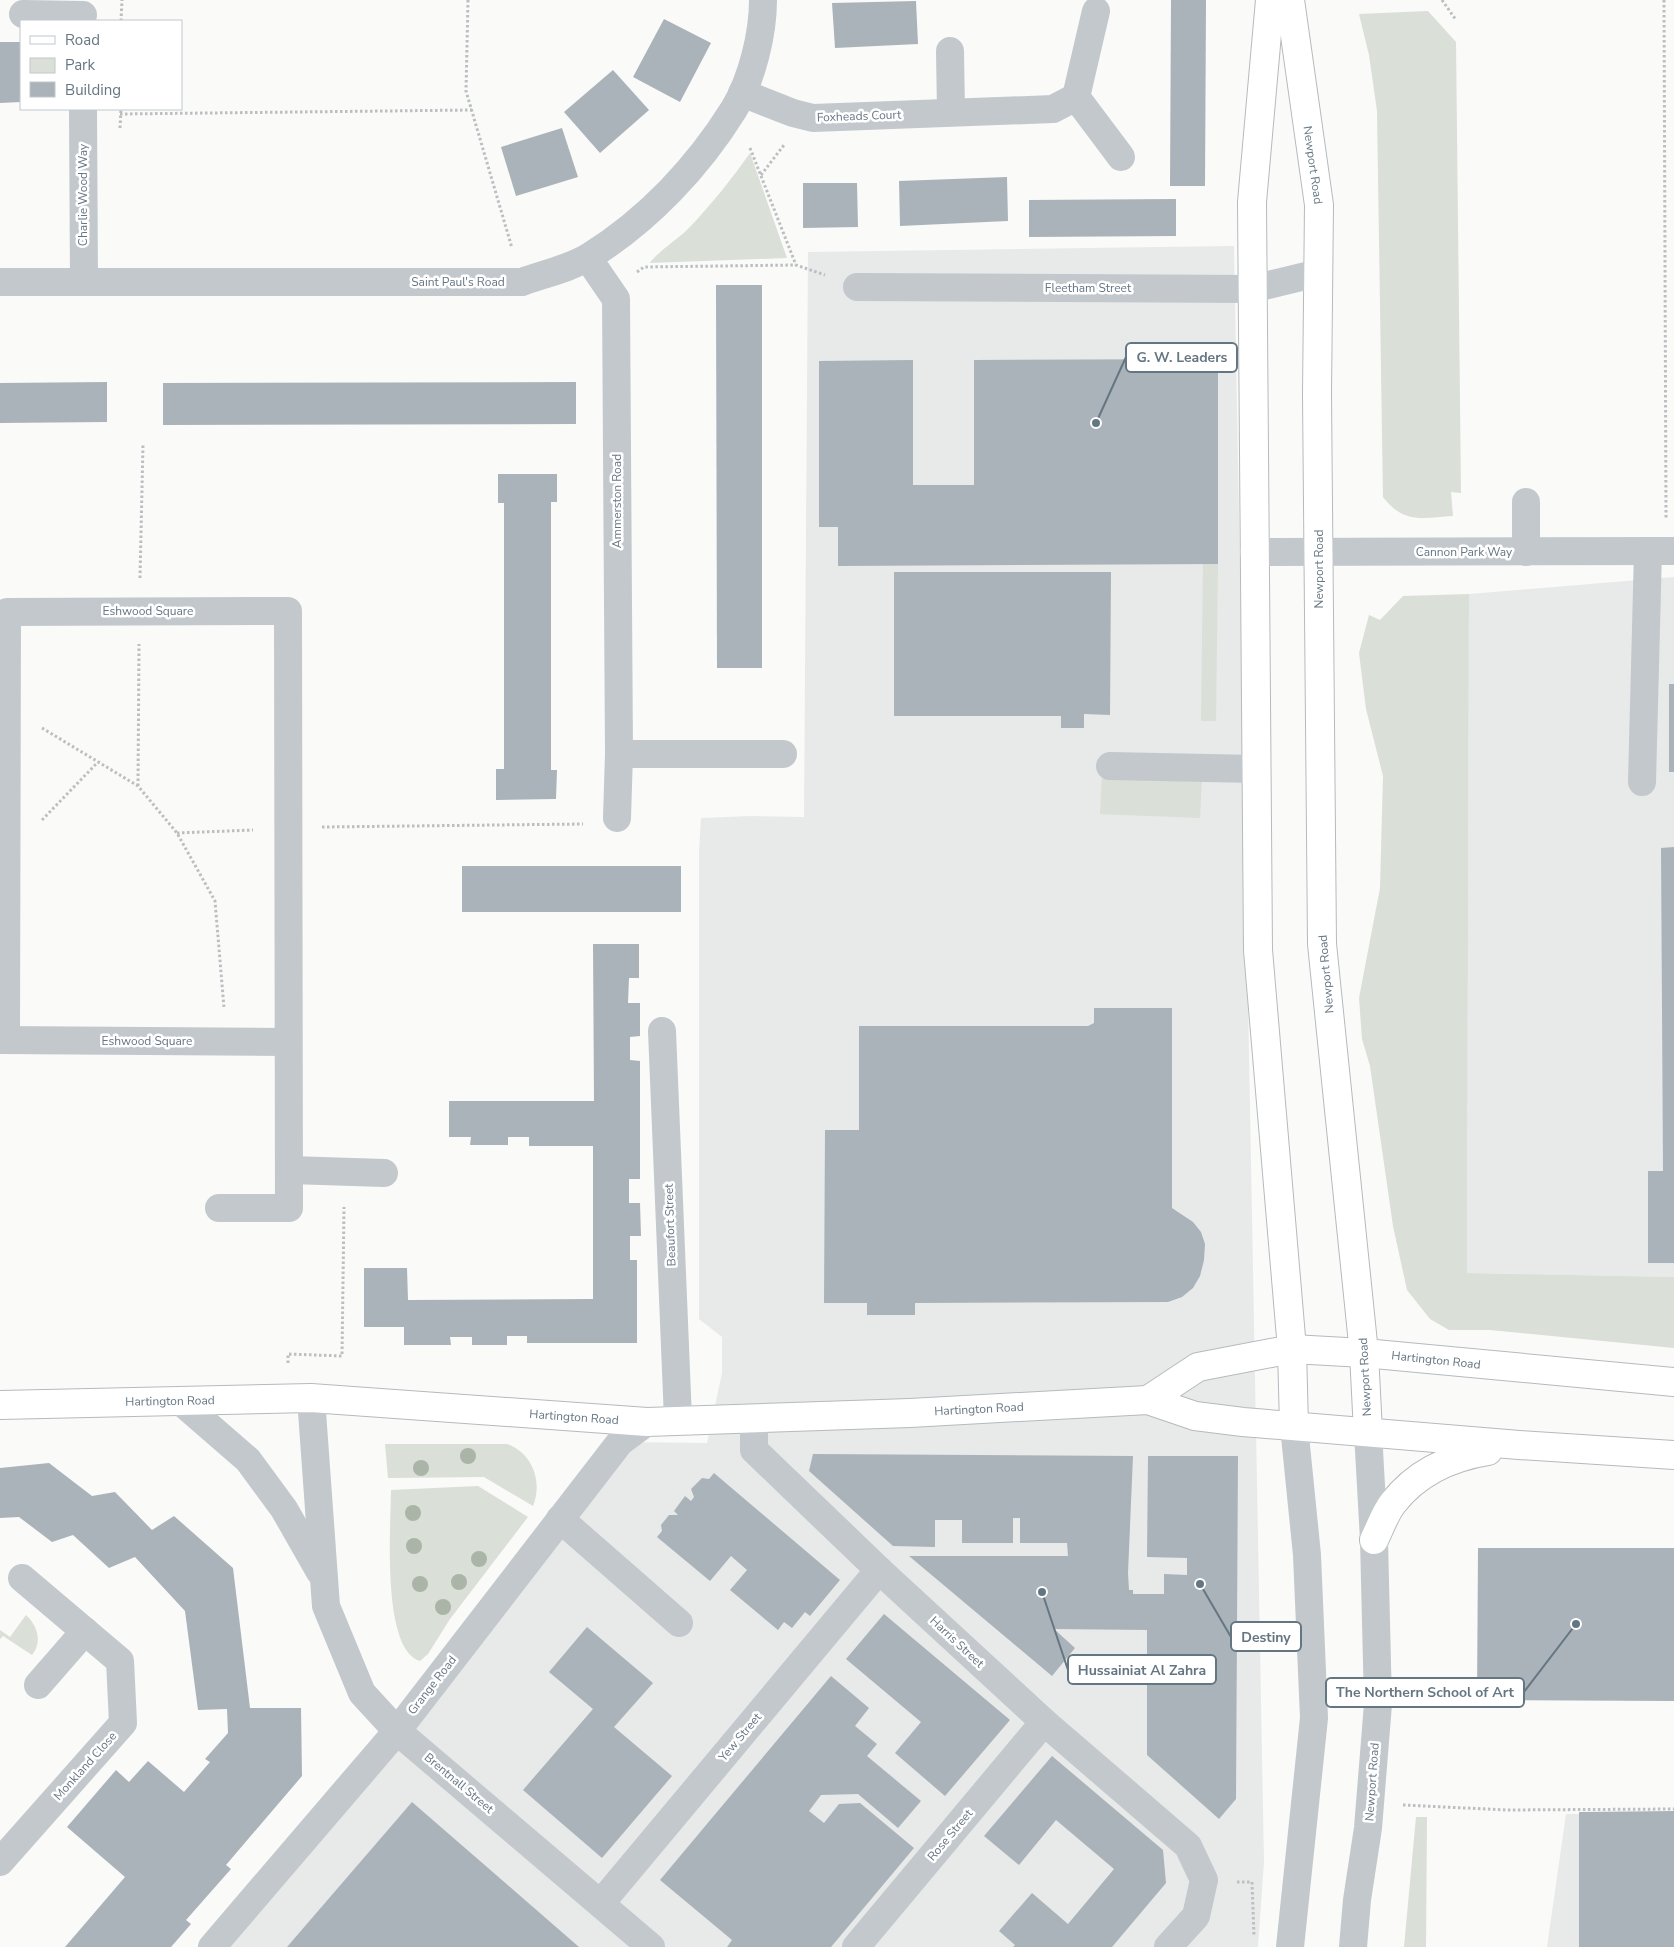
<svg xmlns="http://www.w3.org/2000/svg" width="1674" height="1947" font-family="'Nunito Sans',sans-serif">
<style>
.built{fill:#e8e9e9}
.green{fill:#dadfd7}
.building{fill:#aab3b9}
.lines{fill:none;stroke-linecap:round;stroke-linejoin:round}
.major-casing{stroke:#b5babe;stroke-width:30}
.path{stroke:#bbbfc2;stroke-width:3;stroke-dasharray:2.5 2.5;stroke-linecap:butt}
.minor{stroke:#c3c8cc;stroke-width:28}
.major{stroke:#fff;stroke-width:28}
.tree{fill:#aab4a7}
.labels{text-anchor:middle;stroke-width:5;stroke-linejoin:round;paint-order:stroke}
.street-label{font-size:12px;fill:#657683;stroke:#fff}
.leader{fill:none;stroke:#657683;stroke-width:2}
.callout-dot{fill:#657683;stroke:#fff;stroke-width:2}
.callout{fill:#fff;stroke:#657683;stroke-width:2}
.callout-label{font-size:14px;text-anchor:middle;font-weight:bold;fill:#657683}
</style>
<rect width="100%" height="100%" fill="#fafaf8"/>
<!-- built -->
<g class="built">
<path d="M1234 246 1264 1862 1258 1947H213L620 1442 707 1443 722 1373V1337L699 1319V852L701 818 751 816 804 817 808 252Z"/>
<path d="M1674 577V1277L1467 1273 1469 594Z"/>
<path d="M1566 1814H1674V1947H1547Z"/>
</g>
<!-- green -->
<g class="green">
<path d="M1428 11 1456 42 1461 493 1451 492 1453 516C1422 518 1404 524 1383 497L1377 111 1369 55 1359 14Z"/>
<path d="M750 153 787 258 650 263C654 255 679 238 688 229 711 205 731 180 750 153Z"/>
<path d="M1203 564H1218L1216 721H1201Z"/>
<path d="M1469 594 1467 1273 1674 1277V1348L1490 1330H1449L1430 1319 1407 1290 1393 1226 1370 1066 1362 1039 1359 998 1380 888 1383 776 1366 709 1359 653 1369 615 1380 620 1403 596Z"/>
<path d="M1102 774 1202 777 1200 818 1100 814Z"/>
<path d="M385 1444H507C532 1453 543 1481 533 1506L484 1477 388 1478Z"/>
<path d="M478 1486 528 1517 450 1619 428 1654 420 1661C381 1649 391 1524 391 1490Z"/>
<path d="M26 1615C37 1625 43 1642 32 1655L3 1636 0 1639V1630L10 1637Z"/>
<path d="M1416 1817H1427L1426 1947H1404Z"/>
</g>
<!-- building -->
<g class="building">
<path d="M1171 0H1206L1205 186H1170Z"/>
<path d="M916 1 918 44 835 48 832 3Z"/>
<path d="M664 19 711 43 680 102 633 77Z"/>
<path d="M0 42H21V102L0 103Z"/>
<path d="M613 70 649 110 600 153 564 112Z"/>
<path d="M562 128 578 177 516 196 501 147Z"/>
<path d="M1007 177 1008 221 900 226 899 181Z"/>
<path d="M803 183H857L858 227 803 228Z"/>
<path d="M1176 199V236L1029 237V200Z"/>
<path d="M716 285H762V668H717Z"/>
<path d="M1218 359V564L838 566V527H819V361L913 360V485H974V360Z"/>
<path d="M107 382V422L0 423V383Z"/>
<path d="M576 382V424L163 425V383Z"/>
<path d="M498 474H557V502H551V770H557L556 799 496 800V769H504V503H498Z"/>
<path d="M894 572H1111L1110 715 1084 714V728H1061V716H894Z"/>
<rect x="1669" y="684" width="5" height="88"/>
<path d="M1674 847V1263H1648V1171H1663L1661 848Z"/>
<rect x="462" y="866" width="219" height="46"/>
<path d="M593 944H639V978H629L628 1003H640V1036L630 1037V1060L640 1061V1179H629V1203H640L641 1236H630V1260H637V1343H527V1336H507V1345H472V1337H450L451 1345H404V1327H364V1268H407L408 1300 593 1299V1146H529V1137H508V1145H470L471 1137H449V1101H594Z"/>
<path d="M1094 1008H1172V1208L1193 1222 1201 1232 1205 1244 1204 1260 1200 1276 1193 1288 1182 1297 1168 1302 915 1303V1315H867V1303H824L825 1130H859V1026H1088L1094 1023Z"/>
<path d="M813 1454 1133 1456 1128 1573 1129 1590H1133V1594H1164V1574L1187 1575V1558L1147 1557 1148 1456H1238L1236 1799 1219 1819 1147 1755V1630L1054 1629 1075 1648 1052 1676 909 1556H1068L1067 1543H1020V1518H1013V1543H962V1520H935V1547L893 1546 809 1471Z"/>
<path d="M49 1463 92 1496 115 1492 152 1530 174 1516 233 1568 250 1708H301L302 1776 226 1865 231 1869 186 1920 191 1924 171 1947H65L125 1877 67 1827 116 1770 129 1782 148 1761 184 1792 210 1762 205 1759 228 1733 227 1709 198 1710 185 1611 135 1557 109 1568 73 1535 52 1542 19 1517 0 1518V1468Z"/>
<path d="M714 1473 840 1580 810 1616 805 1612 792 1628 784 1622 778 1630 730 1590 747 1570 731 1556 710 1581 657 1537 662 1531 661 1525 669 1515H678L674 1511 685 1496 691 1501 694 1497 691 1489 702 1478 709 1479Z"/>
<path d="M1478 1548H1674V1701L1477 1700Z"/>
<path d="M884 1614 1010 1720 945 1796 895 1753 921 1722 846 1659Z"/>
<path d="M587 1627 653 1683 614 1727 672 1776 602 1858 523 1790 593 1709 549 1672Z"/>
<path d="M831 1676 869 1708 855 1726 877 1744 867 1756 921 1801 898 1828 858 1794 821 1795 809 1811 824 1823 839 1804 860 1803 914 1848 831 1947H727L732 1940 660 1880Z"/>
<path d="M1052 1756 1163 1850 1166 1883 1112 1947H1013L1015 1945 999 1931 1032 1893 1068 1924 1114 1869 1056 1820 1019 1865 984 1836Z"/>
<path d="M412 1802 579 1947H287Z"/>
<path d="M1674 1811V1947H1579V1812Z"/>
</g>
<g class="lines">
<!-- major casing -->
<g class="major-casing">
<g id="major">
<path d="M1270 0 1252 202 1258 950 1292 1349 1294 1426"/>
<path d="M1290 0 1319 205 1317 394 1322 944 1364 1353 1368 1432"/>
<path d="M1148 1400 1198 1367 1292 1349 1364 1353 1674 1382"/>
<path d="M0 1405 311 1398 647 1422 910 1413 1148 1400 1195 1416 1243 1422 1519 1445 1674 1455"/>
<path d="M1374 1540C1380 1528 1385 1513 1393 1503 1417 1472 1451 1457 1488 1451"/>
</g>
</g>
<!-- path -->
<g class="path">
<path d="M468 0 466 91 512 248"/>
<path d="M1442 0 1456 20"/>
<path d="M1664 0 1666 518"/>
<path d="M121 21 122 0"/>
<path d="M120 114 472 110"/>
<path d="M120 128 121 109"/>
<path d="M750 148 796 265 825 275"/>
<path d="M761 175 784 145"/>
<path d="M637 272 644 267 796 265"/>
<path d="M140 578 143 444"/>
<path d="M42 728 138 786 177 833 215 901 224 1008"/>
<path d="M138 786 139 644"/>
<path d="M42 820 97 763"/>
<path d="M322 827 583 824"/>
<path d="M177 833 253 830"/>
<path d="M288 1363V1354L342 1356 344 1207"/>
<path d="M1403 1805 1507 1810 1674 1809"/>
<path d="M1237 1882H1252L1254 1936"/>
</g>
<!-- minor -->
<g class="minor">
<path d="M1096 11 1076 97 1121 157"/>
<path d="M23 14 83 15"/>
<path d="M950 51 951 112"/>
<path d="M742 93 793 113 813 118 1053 109 1076 97"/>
<path d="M83 109 84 281"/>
<path d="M588 258 616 299 619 754 617 818"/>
<path d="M0 282H522C544 274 571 268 590 256 648 220 698 167 734 109 752 79 763 34 763 0"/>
<path d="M857 287 1252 289 1318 273"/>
<path d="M1526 502V552"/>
<path d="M1254 552 1674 551"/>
<path d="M619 754H783"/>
<path d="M1110 766 1256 769"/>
<path d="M1642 782 1648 551"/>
<path d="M662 1031 678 1419"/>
<path d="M0 1040 288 1042"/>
<path d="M6 1040 7 612 288 611 289 1208H219"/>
<path d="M290 1170 384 1173"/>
<path d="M311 1398 326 1606 362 1693 397 1731 651 1947"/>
<path d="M180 1401 248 1460 284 1509 320 1572"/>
<path d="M754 1420V1450L879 1570 1044 1722 1188 1846 1204 1880 1196 1916 1168 1947"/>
<path d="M560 1519 679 1623"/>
<path d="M38 1685 85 1631"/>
<path d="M0 1862 123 1723 120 1661 22 1578"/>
<path d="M601 1903 879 1570"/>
<path d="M212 1947 397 1731 620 1442 647 1422"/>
<path d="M856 1947 1044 1722"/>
<path d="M1290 1947 1314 1718 1307 1555 1294 1426"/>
<path d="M1353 1947 1357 1900 1368 1828 1378 1704 1374 1540 1368 1432"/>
</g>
<!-- major -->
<use href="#major" class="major"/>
</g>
<!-- trees -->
<g class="tree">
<circle cx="468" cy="1456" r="8"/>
<circle cx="421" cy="1468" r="8"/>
<circle cx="413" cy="1513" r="8"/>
<circle cx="414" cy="1546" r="8"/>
<circle cx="479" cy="1559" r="8"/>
<circle cx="459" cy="1582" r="8"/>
<circle cx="420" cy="1584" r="8"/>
<circle cx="443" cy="1607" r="8"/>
</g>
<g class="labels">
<!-- street labels -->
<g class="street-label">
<text transform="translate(859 116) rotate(-2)" y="4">Foxheads Court</text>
<text transform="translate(1313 165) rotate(82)" y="4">Newport Road</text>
<text transform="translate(83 195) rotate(-90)" y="4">Charlie Wood Way</text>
<text x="458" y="286">Saint Paul's Road</text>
<text x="1088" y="292">Fleetham Street</text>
<text transform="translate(617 501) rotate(-90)" y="4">Ammerston Road</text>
<text x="1464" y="556">Cannon Park Way</text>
<text transform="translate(1319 569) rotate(-90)" y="4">Newport Road</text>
<text x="148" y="615">Eshwood Square</text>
<text transform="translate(1326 974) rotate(-95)" y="4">Newport Road</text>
<text x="147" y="1045">Eshwood Square</text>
<text transform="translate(670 1225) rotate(-92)" y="4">Beaufort Street</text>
<text transform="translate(1436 1360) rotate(6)" y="4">Hartington Road</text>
<text transform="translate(1365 1377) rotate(-93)" y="4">Newport Road</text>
<text transform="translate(170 1401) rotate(-1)" y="4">Hartington Road</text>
<text transform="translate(979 1409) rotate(-3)" y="4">Hartington Road</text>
<text transform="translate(574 1417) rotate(4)" y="4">Hartington Road</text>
<text transform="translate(957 1642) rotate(43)" y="4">Harris Street</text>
<text transform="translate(432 1685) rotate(-52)" y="4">Grange Road</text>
<text transform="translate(740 1737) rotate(-50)" y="4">Yew Street</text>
<text transform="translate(85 1766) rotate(-48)" y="4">Monkland Close</text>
<text transform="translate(1372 1782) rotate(-86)" y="4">Newport Road</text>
<text transform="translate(459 1783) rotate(40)" y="4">Brentnall Street</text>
<text transform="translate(950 1835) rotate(-50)" y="4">Rose Street</text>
</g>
</g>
<!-- callouts -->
<path class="leader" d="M1096 423L1126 357M1200 1584L1231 1637M1042 1592L1068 1670M1576 1624L1524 1692"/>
<g class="callout-dot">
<circle cx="1096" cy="423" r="5"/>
<circle cx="1200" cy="1584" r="5"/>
<circle cx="1042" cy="1592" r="5"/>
<circle cx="1576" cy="1624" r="5"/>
</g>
<g class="callout">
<rect x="1126" y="343" width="111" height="29" rx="5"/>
<rect x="1231" y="1622" width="70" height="29" rx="5"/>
<rect x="1068" y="1655" width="148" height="29" rx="5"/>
<rect x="1326" y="1678" width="198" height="29" rx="5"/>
</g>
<g class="callout-label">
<text x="1182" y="362">G. W. Leaders</text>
<text x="1266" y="1642">Destiny</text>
<text x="1142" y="1675">Hussainiat Al Zahra</text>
<text x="1425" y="1697">The Northern School of Art</text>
</g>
<!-- legend -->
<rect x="20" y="20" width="162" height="90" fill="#ffffff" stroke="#c1c8cd"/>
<rect x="30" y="36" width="25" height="8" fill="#ffffff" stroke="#c1c8cd"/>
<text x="65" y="45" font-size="15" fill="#657683">Road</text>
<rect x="30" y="58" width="25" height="15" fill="#dadfd7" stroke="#c1c8cd"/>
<text x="65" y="70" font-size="15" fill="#657683">Park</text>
<rect x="30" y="82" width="25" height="15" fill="#aab3b9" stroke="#c1c8cd"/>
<text x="65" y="95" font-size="15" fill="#657683">Building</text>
</svg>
